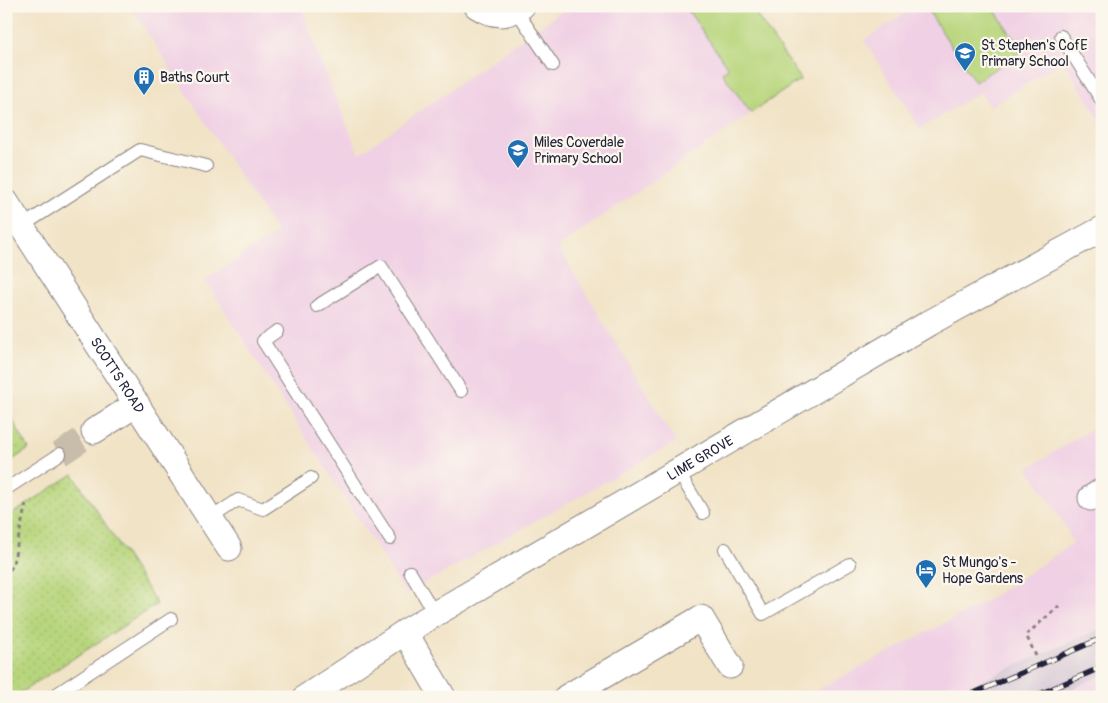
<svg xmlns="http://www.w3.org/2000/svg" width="1108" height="703" font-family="Pangolin,sans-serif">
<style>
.built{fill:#f0d0e4}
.railway{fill:#cebed1}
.park{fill:#b7d57c;stroke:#6c7c5c}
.garden{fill:url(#garden-dots);stroke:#6c7c5c}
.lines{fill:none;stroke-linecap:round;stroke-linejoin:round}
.minor-tunnel{stroke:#c8bcaa;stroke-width:25;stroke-dasharray:25 12;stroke-linecap:butt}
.service-casing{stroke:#8a8280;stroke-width:14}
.minor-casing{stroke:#8a8280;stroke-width:27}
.path{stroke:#8a8280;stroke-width:3;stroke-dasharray:4 4;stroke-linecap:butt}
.service{stroke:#fff;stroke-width:12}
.minor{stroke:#fff;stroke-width:25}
.rail-casing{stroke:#22223b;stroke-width:5.5}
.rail{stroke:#fbf7ec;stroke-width:4;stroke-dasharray:11;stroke-linecap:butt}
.labels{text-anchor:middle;stroke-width:4.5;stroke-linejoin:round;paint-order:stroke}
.poi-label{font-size:14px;fill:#22223b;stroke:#fbf7ec;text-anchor:start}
.street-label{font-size:14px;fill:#22223b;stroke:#fbf7ec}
</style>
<defs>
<pattern id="garden-dots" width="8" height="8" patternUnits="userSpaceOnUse" patternTransform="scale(1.25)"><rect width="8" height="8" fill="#b7d57c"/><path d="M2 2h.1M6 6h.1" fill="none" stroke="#9db76c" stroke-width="1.8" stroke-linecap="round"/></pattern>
</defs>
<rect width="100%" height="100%" fill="#fbf7ec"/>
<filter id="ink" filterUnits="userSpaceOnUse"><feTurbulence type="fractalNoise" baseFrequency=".02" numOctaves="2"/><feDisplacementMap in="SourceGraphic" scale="10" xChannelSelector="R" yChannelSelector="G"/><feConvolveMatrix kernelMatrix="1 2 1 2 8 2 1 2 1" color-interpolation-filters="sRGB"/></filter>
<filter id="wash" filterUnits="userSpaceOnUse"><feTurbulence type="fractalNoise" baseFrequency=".0096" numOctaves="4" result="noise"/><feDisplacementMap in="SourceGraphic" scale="20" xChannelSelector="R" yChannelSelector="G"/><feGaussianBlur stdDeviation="1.12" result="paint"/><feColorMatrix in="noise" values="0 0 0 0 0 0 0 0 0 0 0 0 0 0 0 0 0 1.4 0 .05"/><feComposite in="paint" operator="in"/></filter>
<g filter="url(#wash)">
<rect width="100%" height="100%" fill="#f1e3c6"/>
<!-- built -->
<g class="built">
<path d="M130 6H302L319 57 359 154 569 6H750L801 79 558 247 676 442 406 594 205 280 277 233Z"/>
<path d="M916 6H1102V123L1063 61 990 107 980 92 920 129 864 40Z"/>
<path d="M1102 423V628L943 697H804L988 600 1073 543 1067 529 1028 468Z"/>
<path d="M1102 675V697H1054Z"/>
</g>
<!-- railway -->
<path class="railway" d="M1102 628V675L1054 697H944Z"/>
<!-- park -->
<g class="park">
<path d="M685 6H750L801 79 751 113 722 73 728 68Z"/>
<path d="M925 6H992L1022 51 975 82Z"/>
</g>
<!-- garden -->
<g class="garden">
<path d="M10 416 29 449 6 464V418Z"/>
<path d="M73 474 157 604 14 697H6V518Z"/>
</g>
</g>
<g filter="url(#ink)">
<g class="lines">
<!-- minor-tunnel -->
<path class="minor-tunnel" d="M60 454 94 431"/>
<!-- service casing -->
<g class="service-casing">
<g id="service">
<path d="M516 10 553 65"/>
<path d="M1061 36 1102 101"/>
<path d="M22 226 140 150 206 166"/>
<path d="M317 306 381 266 461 391"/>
<path d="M277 331 263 341 390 539"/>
<path d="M678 471 703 513"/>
<path d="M6 489 60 454"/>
<path d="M211 518 238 500 263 509 311 478"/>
<path d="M725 549 763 614 850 564"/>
<path d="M410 572 435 614"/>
<path d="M52 697 171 619"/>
</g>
</g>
<!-- minor casing -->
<g class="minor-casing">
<g id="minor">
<path d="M477 6C493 16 506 17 522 6"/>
<path id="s1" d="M6 202 229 548"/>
<path d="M94 431 137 404"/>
<path d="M1091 498 1102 491"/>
<path d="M405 632 443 697"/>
<path id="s2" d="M306 697 405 632 435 614 929 323 1102 229"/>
<path d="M567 697 701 618 730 666"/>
</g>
</g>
<!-- path -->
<g class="path">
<path d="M6 577 13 564 26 503"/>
<path d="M1036 656 1026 635 1059 606"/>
</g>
<!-- service -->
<use href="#service" class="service"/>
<!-- minor -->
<use href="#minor" class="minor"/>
<!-- rail casing -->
<g class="rail-casing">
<g id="rail">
<path d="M965 697 1102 638"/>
<path d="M1033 697 1102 667"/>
</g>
</g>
<!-- rail -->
<use href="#rail" class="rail"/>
</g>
</g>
<!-- icons -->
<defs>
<g id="school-pin" transform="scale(1.125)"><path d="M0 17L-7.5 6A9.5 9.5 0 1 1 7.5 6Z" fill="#1f6fb2" stroke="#fbf7ec"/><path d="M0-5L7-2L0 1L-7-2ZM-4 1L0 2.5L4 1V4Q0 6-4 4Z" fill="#fff"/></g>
<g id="building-pin" transform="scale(1.125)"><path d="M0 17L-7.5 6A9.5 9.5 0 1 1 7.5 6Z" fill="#1f6fb2" stroke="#fbf7ec"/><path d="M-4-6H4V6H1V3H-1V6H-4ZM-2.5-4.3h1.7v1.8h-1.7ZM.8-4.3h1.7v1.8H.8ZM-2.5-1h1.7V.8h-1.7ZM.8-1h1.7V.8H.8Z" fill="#fff"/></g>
<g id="hotel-pin" transform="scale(1.125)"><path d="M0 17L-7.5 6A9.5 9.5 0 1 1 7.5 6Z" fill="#1f6fb2" stroke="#fbf7ec"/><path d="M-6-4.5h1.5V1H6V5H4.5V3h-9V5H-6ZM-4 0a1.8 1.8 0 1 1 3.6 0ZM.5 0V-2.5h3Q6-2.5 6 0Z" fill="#fff"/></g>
</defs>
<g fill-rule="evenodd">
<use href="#school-pin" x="965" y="53"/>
<use href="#building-pin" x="144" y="77"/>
<use href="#school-pin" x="518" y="150"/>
<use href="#hotel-pin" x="926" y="570"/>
</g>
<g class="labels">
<!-- poi labels -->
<g class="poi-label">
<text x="981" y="50">St Stephen's CofE<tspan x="981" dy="16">Primary School</tspan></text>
<text x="160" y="82">Baths Court</text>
<text x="534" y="147">Miles Coverdale<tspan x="534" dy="16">Primary School</tspan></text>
<text x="942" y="567">St Mungo's -<tspan x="942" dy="16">Hope Gardens</tspan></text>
</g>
<!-- street labels -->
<g class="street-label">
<text dy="5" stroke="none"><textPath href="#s1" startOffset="206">SCOTTS ROAD</textPath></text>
<text dy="5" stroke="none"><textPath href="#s2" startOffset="461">LIME GROVE</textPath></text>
</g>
</g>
<!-- margin -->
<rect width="1108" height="703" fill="none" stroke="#fbf7ec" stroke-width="25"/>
</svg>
